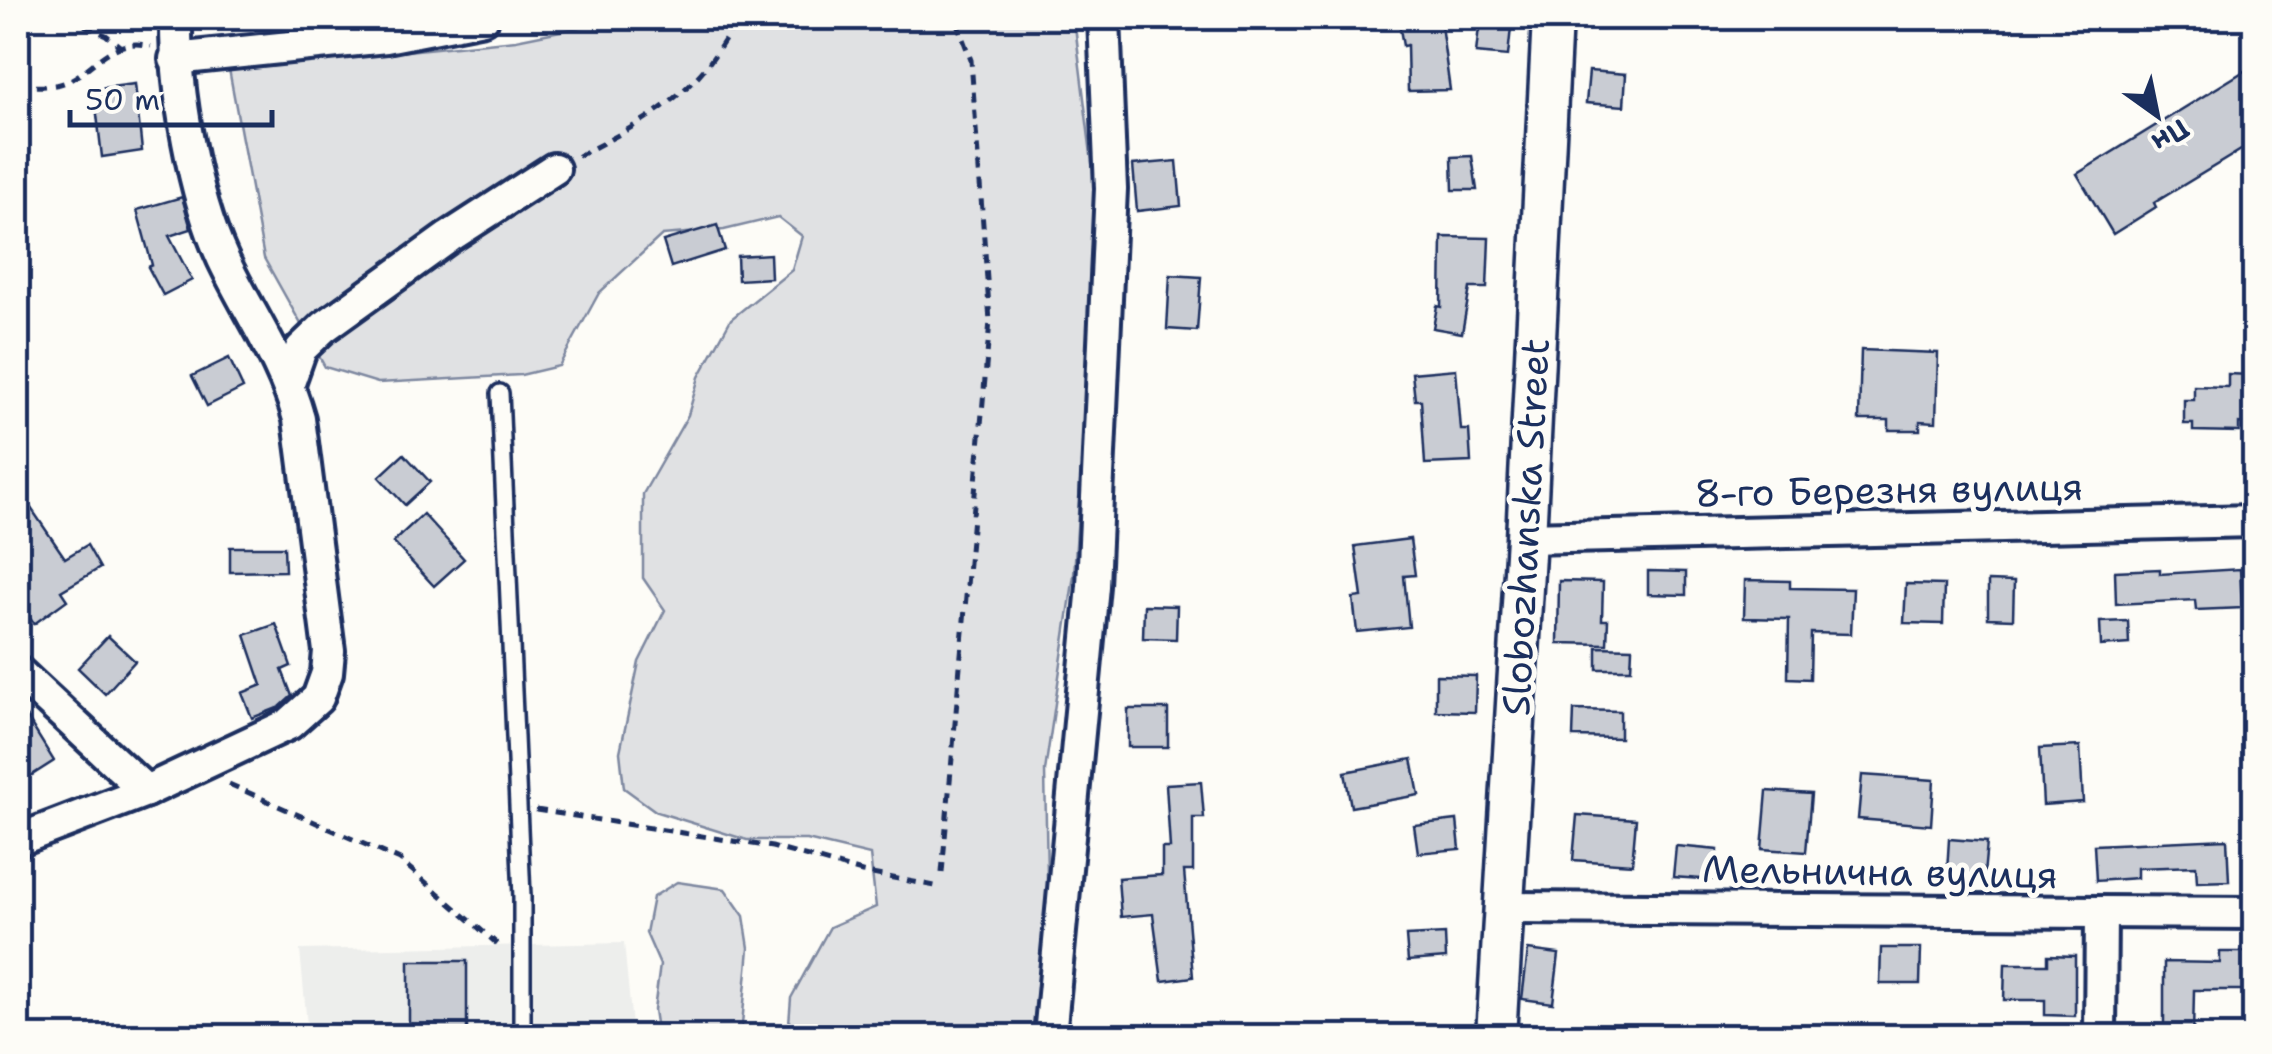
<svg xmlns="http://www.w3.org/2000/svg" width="2272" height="1054" font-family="'Shantell Sans',sans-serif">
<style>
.built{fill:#edeeec}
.green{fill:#e0e1e3;stroke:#7e88a0;stroke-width:2.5}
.building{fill:#c9ccd3;stroke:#1b2f5e;stroke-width:2.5}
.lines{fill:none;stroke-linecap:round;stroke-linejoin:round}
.service-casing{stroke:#1b2f5e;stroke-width:22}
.minor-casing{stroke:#1b2f5e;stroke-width:38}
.tertiary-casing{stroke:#1b2f5e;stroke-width:45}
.path{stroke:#1b2f5e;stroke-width:5;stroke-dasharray:10 8;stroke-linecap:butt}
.service{stroke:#fdfcf7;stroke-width:15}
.minor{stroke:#fdfcf7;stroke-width:30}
.tertiary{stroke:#fdfcf7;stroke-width:38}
.labels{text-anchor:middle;stroke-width:10;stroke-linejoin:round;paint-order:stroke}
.street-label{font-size:38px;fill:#1b2f5e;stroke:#fdfcf7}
</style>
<rect width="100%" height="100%" fill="#fdfcf7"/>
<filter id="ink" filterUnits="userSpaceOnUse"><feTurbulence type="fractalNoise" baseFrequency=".01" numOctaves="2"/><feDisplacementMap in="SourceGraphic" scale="20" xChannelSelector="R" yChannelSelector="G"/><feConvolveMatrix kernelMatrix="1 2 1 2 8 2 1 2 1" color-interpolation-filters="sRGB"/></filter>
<g filter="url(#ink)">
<!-- built -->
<path class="built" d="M624 943 633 1036H308L300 950Z"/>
<!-- green -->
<g class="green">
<path d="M625 18H1074L1098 211 1074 575 1045 771 1050 1036H788L791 998 830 927 876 907 870 855 807 840H747L657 812 624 788 620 752 639 662 665 610 643 578V494L688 415 699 377 731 319 792 270 802 236 778 217 724 230 662 235 599 293 559 366 521 375 378 383 325 367 264 258 229 69 516 40Z"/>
<path d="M677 882 725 889 744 916 749 948 741 1036H658L654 1010 660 965 646 933 653 897Z"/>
</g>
<!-- building -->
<g class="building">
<path d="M1440 18 1450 90 1408 91 1407 45 1403 46 1399 23Z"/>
<path d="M1480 18H1512L1508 56 1476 53Z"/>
<path d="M2254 65V142L2154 203 2156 207 2113 234 2077 174Z"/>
<path d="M1589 71 1626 74 1624 106 1586 103Z"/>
<path d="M135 84 142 151 102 157 94 89Z"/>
<path d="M1472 156 1477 190H1453L1452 157Z"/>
<path d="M1177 161 1181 206 1137 211 1133 165Z"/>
<path d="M182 197 191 229 169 236 192 280 163 295 148 267 152 265 137 210Z"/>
<path d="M717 225 725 250 671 267 663 241Z"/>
<path d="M1442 237 1489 238 1487 288H1470L1462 333 1433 328 1437 306 1441 307Z"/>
<path d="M770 254 771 278 738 280 737 256Z"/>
<path d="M1170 275 1201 277 1197 331 1167 329Z"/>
<path d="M1861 350 1938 353 1936 422 1920 421V430H1889V420H1859Z"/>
<path d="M229 358 243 388 207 406 192 376Z"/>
<path d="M1456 369 1461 430H1469L1471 462 1425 464 1421 400H1415L1412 373Z"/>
<path d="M2228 374 2251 375 2250 424 2239 423V432L2193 431V424H2184V400H2194V386L2228 387Z"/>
<path d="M404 454 430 482 405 505 379 477Z"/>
<path d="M18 489 65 558 87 545 100 568 61 591 67 600 34 624 18 601Z"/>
<path d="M423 514 464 559 434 586 393 542Z"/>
<path d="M1410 539 1415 575 1404 576 1409 627 1357 632 1353 598 1362 597 1355 546Z"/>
<path d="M230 547H284L285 571 230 572Z"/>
<path d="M2160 569V574L2240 569 2242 608 2196 610 2195 600 2116 604 2115 571Z"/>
<path d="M1648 571 1686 572V595L1648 594Z"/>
<path d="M1745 580 1790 581V588L1853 589 1851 634 1811 633 1810 679 1788 678 1789 619 1744 618Z"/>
<path d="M1559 581 1603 582 1602 620H1608L1607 644 1558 643Z"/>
<path d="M1988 581 2014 582 2013 619 1988 618Z"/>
<path d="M1906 584 1944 585 1943 624 1904 623Z"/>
<path d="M1144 605 1177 606 1176 639 1143 638Z"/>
<path d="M2128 621 2129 644 2101 646 2100 622Z"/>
<path d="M276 624 291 666 282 670 292 696 280 707 252 718 242 693 262 685 245 635Z"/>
<path d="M108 636 135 661 105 694 78 668Z"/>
<path d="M1597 647 1632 648 1631 669H1597Z"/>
<path d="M1436 675 1476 676 1475 712 1436 711Z"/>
<path d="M18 703 54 761 18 784Z"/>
<rect x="1128" y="709" width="40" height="38"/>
<path d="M1574 710 1620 711V738L1573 737Z"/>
<path d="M2080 746 2083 802 2043 805 2040 748Z"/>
<path d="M1412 759 1419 795 1351 807 1345 772Z"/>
<path d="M1862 775 1934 780 1931 825 1858 819Z"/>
<path d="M1201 782 1204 818H1193V871H1184L1193 977 1162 981 1153 914 1121 917 1118 878 1162 875V848H1170L1166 784Z"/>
<path d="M1767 791 1811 794 1806 852 1762 849Z"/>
<path d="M1577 815 1636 819 1632 864 1573 860Z"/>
<path d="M1457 820 1460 849 1418 853 1414 825Z"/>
<path d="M1949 839 1987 842 1984 875 1947 872Z"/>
<path d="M2227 839 2229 881 2197 882 2196 866 2137 868V878L2096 881 2094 845Z"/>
<path d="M1676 846 1718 850 1716 880 1673 877Z"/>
<path d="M1445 934 1446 958 1408 961 1406 936Z"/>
<path d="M1881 948H1921L1920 984H1880Z"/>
<path d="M1528 950 1559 954 1553 1003 1522 999Z"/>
<path d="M2220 952H2254V990H2194L2193 1036H2164V962L2220 963Z"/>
<path d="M2048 955 2075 956V1016L2045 1015V1000H2004L2005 964H2048Z"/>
<rect x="409" y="961" width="58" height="75"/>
</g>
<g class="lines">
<!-- service casing -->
<g class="service-casing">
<path id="service" d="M500 393 522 897V1036"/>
</g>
<!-- minor casing -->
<g class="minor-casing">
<g id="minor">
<path d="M175 59 386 37 483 18"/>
<path d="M289 383 301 349 324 327 449 237 554 169"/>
<path d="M1526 538 2254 521"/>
<path d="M18 672 146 791"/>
<path d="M18 840 146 791 289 724 318 698 327 673 329 651 299 419C283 360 249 314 223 259 193 194 175 89 176 18"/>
<path d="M1504 908 2254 913"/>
<path d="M1050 1036 1093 586 1111 189 1104 18"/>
<path d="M2100 1036 2101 914"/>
</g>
</g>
<!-- tertiary casing -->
<g class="tertiary-casing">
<path id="tertiary" d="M1496 1036 1526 538 1552 18"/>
</g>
<!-- path -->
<g class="path">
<path d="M68 18 106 35 122 48"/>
<path d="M18 88C32 85 53 88 66 82 96 68 111 36 151 46"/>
<path d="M578 156C621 134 664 112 698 76 714 59 726 37 740 18"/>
<path d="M229 784 400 860 503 949"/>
<path d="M536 810 772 847 862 872 940 887"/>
<path d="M942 873 990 321 971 60 955 18"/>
</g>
<!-- service -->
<use href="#service" class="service"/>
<!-- minor -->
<use href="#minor" class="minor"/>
<!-- tertiary -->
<use href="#tertiary" class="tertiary"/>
</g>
</g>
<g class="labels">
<!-- street labels -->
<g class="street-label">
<text transform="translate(1889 490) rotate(-1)" y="13">8-го Березня вулиця</text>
<text transform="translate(1526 527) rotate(-87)" y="13">Slobozhanska Street</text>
<text transform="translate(1880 872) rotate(1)" y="13">Мельнична вулиця</text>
</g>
</g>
<!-- margin -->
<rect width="2272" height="1054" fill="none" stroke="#fdfcf7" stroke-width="60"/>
<rect x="30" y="30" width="2212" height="994" fill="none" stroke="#1b2f5e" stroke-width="4" filter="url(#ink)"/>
<!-- north arrow -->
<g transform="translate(2157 115) rotate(147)" stroke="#fdfcf7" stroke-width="8" paint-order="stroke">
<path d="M0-8L18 38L0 25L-18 38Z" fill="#1b2f5e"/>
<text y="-15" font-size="28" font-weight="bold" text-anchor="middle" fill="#1b2f5e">Пн</text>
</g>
<!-- scale -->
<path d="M70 110v15h202v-15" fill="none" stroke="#1b2f5e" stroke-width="5"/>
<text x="85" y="110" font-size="30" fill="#1b2f5e" stroke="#fdfcf7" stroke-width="8" paint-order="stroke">50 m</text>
</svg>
